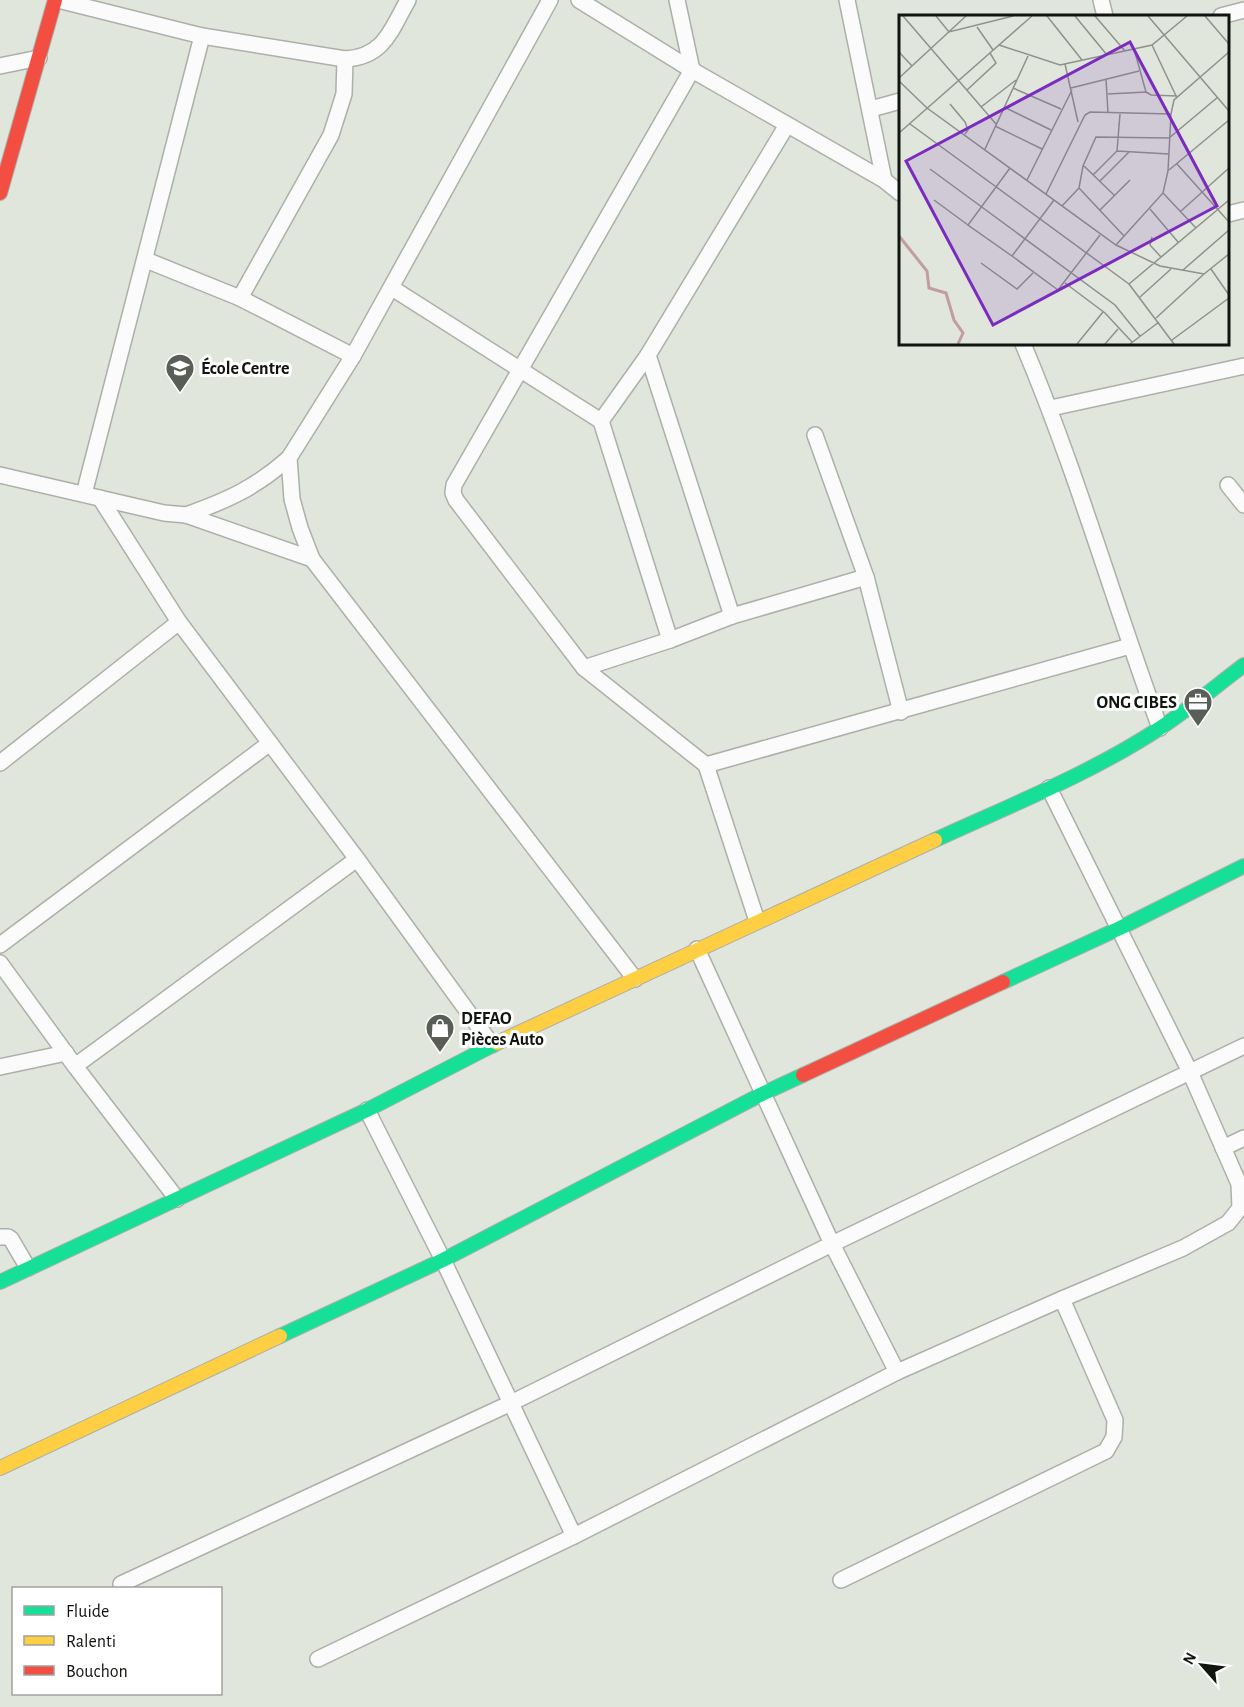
<svg xmlns="http://www.w3.org/2000/svg" width="1244" height="1707" font-family="'Alegreya Sans',sans-serif">
<style>
.lines{fill:none;stroke-linecap:round;stroke-linejoin:round}
.street-casing{stroke:#acb0a9;stroke-width:18}
.fast-casing{stroke:#acb0a9;stroke-width:16}
.slow-casing{stroke:#acb0a9;stroke-width:16}
.jam-casing{stroke:#acb0a9;stroke-width:16}
.street{stroke:#fafbfa;stroke-width:15}
.fast{stroke:#16e098;stroke-width:14}
.slow{stroke:#ffcf43;stroke-width:14}
.jam{stroke:#f24e42;stroke-width:14}
.labels{text-anchor:middle;stroke-width:6;stroke-linejoin:round;paint-order:stroke}
.poi-label{font-size:18px;font-weight:bold;fill:#11150f;stroke:#fff;text-anchor:start}
.inset-river{fill:none;stroke:#c29d9f;stroke-width:3}
.inset-road{fill:none;stroke:#8d928a;stroke-width:1.5}
.view{fill:#7b2cbf;fill-opacity:0.15;stroke:#7b2cbf;stroke-width:3}
.inset-edge{fill:none;stroke:#11150f;stroke-width:3}
</style>
<rect width="100%" height="100%" fill="#e0e6dc"/>
<g class="lines">
<!-- street casing -->
<g class="street-casing">
<g id="street">
<path d="M58 0 202 36 345 59 344 94 331 135 240 298"/>
<path d="M550 0 353 356 289 458 292 499 300 528 312 559 635 979"/>
<path d="M579 0 692 70 884 180 900 193"/>
<path d="M677 0 692 70 454 485 453 493 456 500 584 668 706 765 1130 646"/>
<path d="M847 0 884 180"/>
<path d="M1101 0 1105 16"/>
<path d="M1221 16 1244 10"/>
<path d="M345 59C384 57 391 30 408 0"/>
<path d="M0 66 39 58"/>
<path d="M871 109 900 101"/>
<path d="M1228 214 1244 210"/>
<path d="M146 260 240 298 353 356"/>
<path d="M392 288 601 421 670 640"/>
<path d="M1023 344C1076 469 1113 600 1160 728"/>
<path d="M648 355 732 616"/>
<path d="M1051 408 1244 366"/>
<path d="M601 421 648 355 787 125"/>
<path d="M815 435 866 577 901 712"/>
<path d="M0 475 164 513 186 515 312 559"/>
<path d="M1228 485 1244 505"/>
<path d="M84 494 202 36"/>
<path d="M100 498 179 622 357 859 492 1045"/>
<path d="M186 515C228 500 255 488 289 458"/>
<path d="M584 668 670 640 732 616 866 577"/>
<path d="M0 763 179 622"/>
<path d="M706 765 757 921"/>
<path d="M0 945 270 743"/>
<path d="M0 963 75 1066 177 1199"/>
<path d="M75 1066 357 859"/>
<path d="M0 1067 66 1053"/>
<path d="M367 1110 443 1260 574 1536 897 1372 832 1244 697 949"/>
<path d="M1223 1148 1244 1138"/>
<path d="M0 1237H8L11 1239 28 1268"/>
<path d="M897 1372 1062 1299 1183 1248 1228 1223 1240 1208 1239 1184 1190 1072 1049 788"/>
<path d="M841 1580 1106 1451 1114 1437 1115 1420 1062 1299"/>
<path d="M121 1584 511 1403 832 1244 1244 1046"/>
<path d="M318 1659 574 1536"/>
</g>
</g>
<!-- fast casing -->
<g class="fast-casing">
<g id="fast">
<path d="M935 840C1011 805 1090 774 1160 728 1189 709 1216 686 1244 665"/>
<path d="M1003 982 1120 928 1244 866"/>
<path d="M0 1282 367 1110 497 1043"/>
<path d="M280 1336 443 1260 762 1094 803 1075"/>
</g>
</g>
<!-- slow casing -->
<g class="slow-casing">
<g id="slow">
<path d="M497 1043 935 840"/>
<path d="M0 1468 280 1336"/>
</g>
</g>
<!-- jam casing -->
<g class="jam-casing">
<g id="jam">
<path d="M0 193 55 0"/>
<path d="M803 1075 1003 982"/>
</g>
</g>
<!-- street -->
<use href="#street" class="street"/>
<!-- fast -->
<use href="#fast" class="fast"/>
<!-- slow -->
<use href="#slow" class="slow"/>
<!-- jam -->
<use href="#jam" class="jam"/>
</g>
<!-- icons -->
<defs>
<g id="school-pin" transform="scale(1.5)"><path d="M0 17L-7.5 6A9.5 9.5 0 1 1 7.5 6Z" fill="#595e57" stroke="#fff"/><path d="M0-5L7-2L0 1L-7-2ZM-4 1L0 2.5L4 1V4Q0 6-4 4Z" fill="#fff"/></g>
<g id="office-pin" transform="scale(1.5)"><path d="M0 17L-7.5 6A9.5 9.5 0 1 1 7.5 6Z" fill="#595e57" stroke="#fff"/><path d="M-6-3h4V-5.5h4V-3h4V5H-6ZM-1-4.5V-3h2v-1.5ZM-6 0V1H6V0Z" fill="#fff"/></g>
<g id="shop-pin" transform="scale(1.5)"><path d="M0 17L-7.5 6A9.5 9.5 0 1 1 7.5 6Z" fill="#595e57" stroke="#fff"/><path d="M-5-2.5h2.3a2.7 3.5 0 0 1 5.4 0H5L5.5 6h-11ZM-1.5-2.5h3a1.5 2.3 0 0 0-3 0Z" fill="#fff"/></g>
</defs>
<g fill-rule="evenodd">
<use href="#school-pin" x="180" y="368"/>
<use href="#office-pin" x="1198" y="702"/>
<use href="#shop-pin" x="440" y="1028"/>
</g>
<g class="labels">
<!-- poi labels -->
<g class="poi-label">
<text x="201" y="374">École Centre</text>
<text x="1177" y="708" text-anchor="end">ONG CIBES</text>
<text x="461" y="1024">DEFAO<tspan x="461" dy="21">Pièces Auto</tspan></text>
</g>
</g>
<!-- overview -->
<g transform="translate(899 15)">
<rect width="330" height="330" fill="#e0e6dc"/>
<path class="inset-river" d="M0 221 28 256 30 273 47 278 55 305 64 318 59 329"/>
<path class="inset-road" d="M4 1 97 109M37 1 50 17 114 1M148 1 183 45M176 1 208 40M196 1 226 36M249 1 330 96M306 1 330 29M78 12 94 35M100 30 161 50 253 30 288 1M253 30 278 83M0 37 13 51M166 49 179 107M0 63 67 1M207 64 209 98M0 66 28 93 217 230 261 251 305 259 330 239M114 73 162 94M172 73 240 56M68 75 97 48 91 38M247 77 252 80 278 81M209 79 247 77 235 34M51 89 66 107 69 115 66 119M82 92 117 65M105 92 152 115M11 109 230 269M96 111 143 134M0 118 133 1M86 134 129 41M218 136 270 139M278 149 330 207M185 151 216 181M111 153 69 210 113 241 155 185M31 154 216 290 241 321M270 155 330 105M194 160 218 136 221 99M128 165 173 75M201 166 230 137M264 178 297 213M147 179 186 100 191 97 272 99 275 85 330 37M35 185 69 210M163 191 180 173M251 194 279 227M201 195 231 165M282 196 330 153M225 221 180 173 184 151 197 122 270 123 319 82M253 222 251 230 262 242M217 230 264 178 269 156 272 99M113 241 159 275 201 220M82 248 118 274 134 258M312 254 330 280M284 255 330 215M166 268 206 298 233 327M241 282 272 254M257 303 305 259M273 325 330 283M178 329 204 297M206 329 219 314M231 329 260 307M275 329 230 269 330 185"/>
<path class="view" d="M231 27 318 191 94 310 7 146Z"/>
<rect width="330" height="330" class="inset-edge"/>
</g>
<!-- legend -->
<rect x="12" y="1587" width="210" height="108" fill="#ffffff" stroke="#a0a19f" stroke-width="1.5"/>
<rect x="24" y="1606" width="30" height="9" fill="#16e098" stroke="#a0a19f" stroke-width="1.5"/>
<text x="66" y="1617" font-size="18" fill="#11150f">Fluide</text>
<rect x="24" y="1636" width="30" height="9" fill="#ffcf43" stroke="#a0a19f" stroke-width="1.5"/>
<text x="66" y="1647" font-size="18" fill="#11150f">Ralenti</text>
<rect x="24" y="1666" width="30" height="9" fill="#f24e42" stroke="#a0a19f" stroke-width="1.5"/>
<text x="66" y="1677" font-size="18" fill="#11150f">Bouchon</text>
<!-- north arrow -->
<g transform="translate(1202 1665) rotate(298)" stroke="#ffffff" stroke-width="4.5" paint-order="stroke">
<path d="M0-4.5L10 22L0 15L-10 22Z" fill="#11150f"/>
<text y="-9" font-size="16" font-weight="bold" text-anchor="middle" fill="#11150f">N</text>
</g>
</svg>
